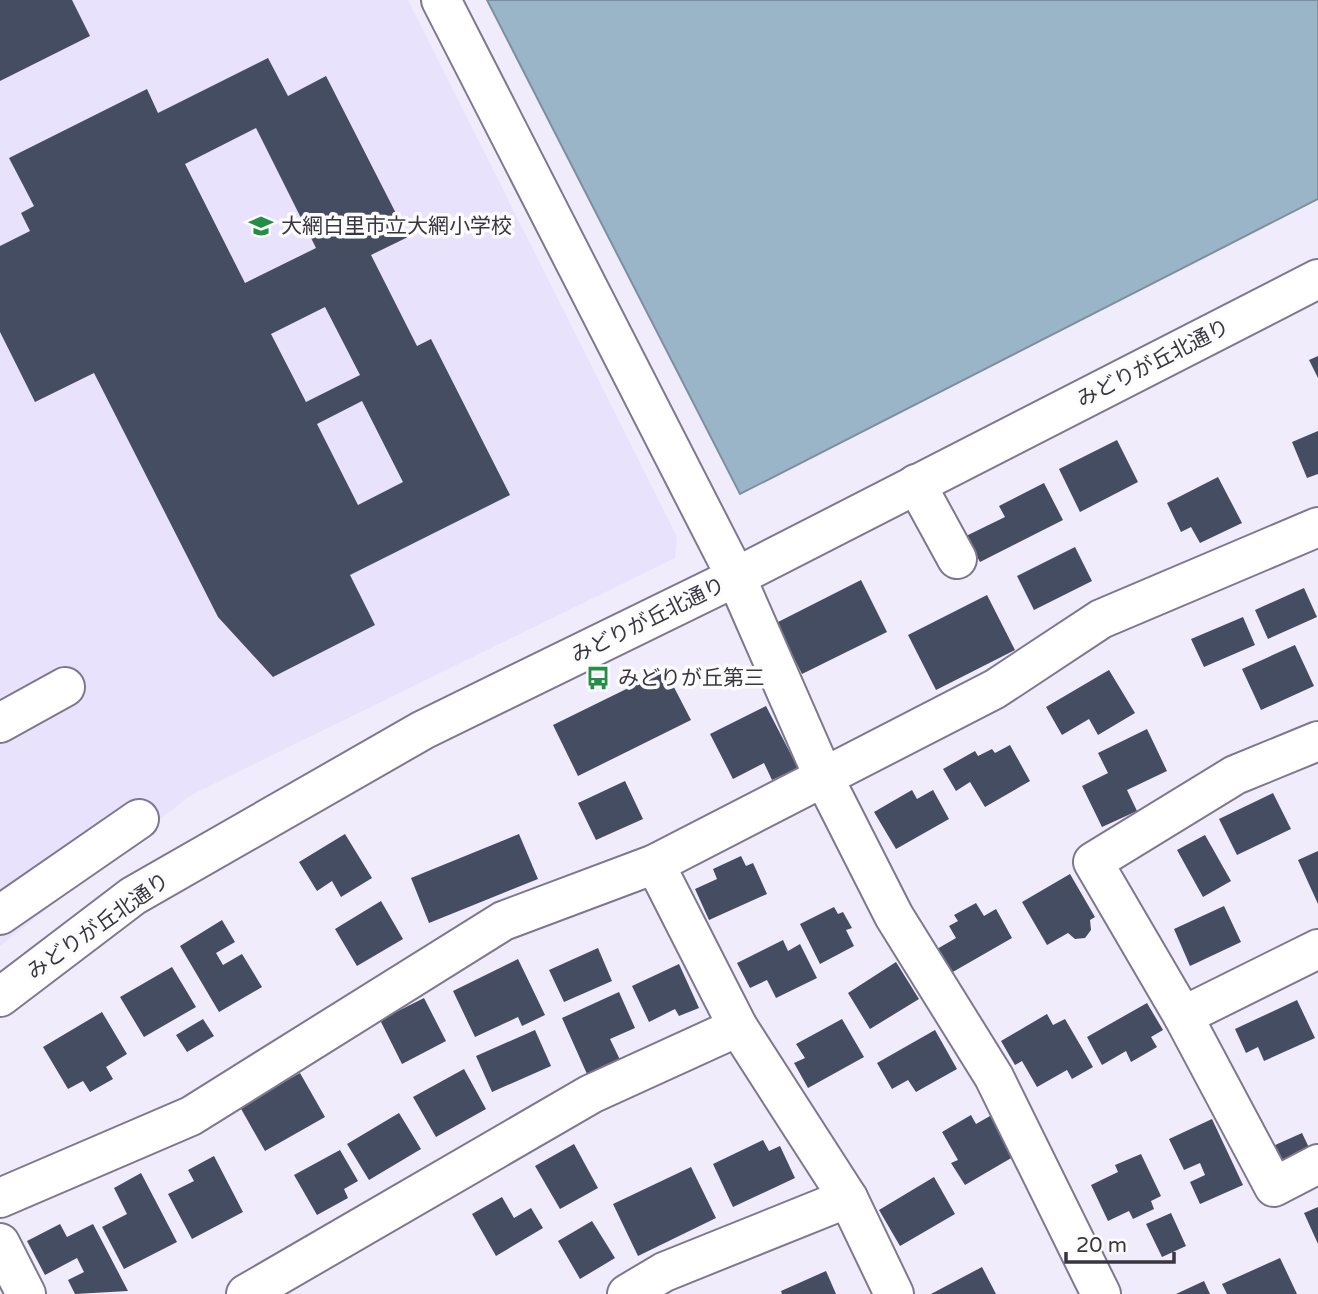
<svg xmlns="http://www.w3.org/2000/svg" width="1318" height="1294" font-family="'Varela Round','Noto Sans JP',sans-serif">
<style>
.built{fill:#e8e2fd}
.water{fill:#9ab5c8;stroke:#7d8f9f;stroke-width:2}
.building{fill:#444d61;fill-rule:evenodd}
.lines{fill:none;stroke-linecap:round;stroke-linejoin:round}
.minor-casing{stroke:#7e788f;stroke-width:42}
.minor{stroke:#fff;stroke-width:38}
.labels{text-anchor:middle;stroke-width:7;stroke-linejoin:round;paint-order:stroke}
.poi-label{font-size:21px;fill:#393640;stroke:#fcfcfc;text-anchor:start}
.street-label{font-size:21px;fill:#393640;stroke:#fcfcfc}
</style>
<rect width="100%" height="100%" fill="#f0ecfc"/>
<!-- built -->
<path class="built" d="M0 0H408L677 537 675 558 191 795 0 946Z"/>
<!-- water -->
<path class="water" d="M487 0H1318V199L740 494Z"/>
<!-- building -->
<g class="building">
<path d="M0 0H72L90 36 0 81Z"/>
<path d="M268 58 288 96 326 76 408 237 371 255 417 346 431 339 510 495 350 575 375 625 273 677 218 617 94 373 35 402 0 332V246L30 231 21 213 34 206 9 158 147 89 158 113ZM256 128 316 248 245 283 185 164ZM325 307 360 375 306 402 271 334ZM362 401 403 482 358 505 317 424Z"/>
<path d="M1318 356V378L1309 360Z"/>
<path d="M1318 431V474L1307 478 1292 442Z"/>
<path d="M1117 440 1138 482 1080 512 1059 469Z"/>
<path d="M1218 477 1242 523 1200 543 1191 527 1181 532 1167 503Z"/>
<path d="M1044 483 1063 520 980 562 966 536 1005 517 999 506Z"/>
<path d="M1075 547 1092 581 1034 610 1017 576Z"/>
<path d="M861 580 887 632 802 674 776 623Z"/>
<path d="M1304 588 1317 617 1268 639 1255 610Z"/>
<path d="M987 595 1015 650 936 690 908 635Z"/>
<path d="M1243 617 1255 645 1204 667 1191 639Z"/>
<path d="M1295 645 1314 686 1261 710 1242 669Z"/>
<path d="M665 670 691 720 578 776 553 725Z"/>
<path d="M1109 670 1135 713 1098 735 1089 719 1062 735 1046 707Z"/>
<path d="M766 706 798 768 772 780 764 763 733 779 710 734Z"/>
<path d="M1147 729 1167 771 1127 790 1137 811 1102 827 1082 786 1108 773 1098 753Z"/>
<path d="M1010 745 1030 781 985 807 970 782 956 791 943 769 975 751 978 756 992 749 995 753Z"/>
<path d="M625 781 643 819 596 840 578 803Z"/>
<path d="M912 790 917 799 933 790 949 819 896 849 874 812Z"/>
<path d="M1273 793 1291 829 1237 855 1219 819Z"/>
<path d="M345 834 372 878 341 897 332 881 317 891 299 862Z"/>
<path d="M519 834 538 879 429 923 411 878Z"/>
<path d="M1205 835 1231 881 1203 897 1177 850Z"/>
<path d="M1318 851V904L1298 860Z"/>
<path d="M741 856 746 866 753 863 767 894 709 920 695 889 717 879 713 869Z"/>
<path d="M1070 874 1095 917 1090 920 1091 930 1085 938 1075 939 1068 933 1047 945 1022 902Z"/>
<path d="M381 901 403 939 357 966 335 929Z"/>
<path d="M976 903 984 916 996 909 1012 938 951 973 937 949 956 938 949 926 958 921 954 915Z"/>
<path d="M1224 906 1241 942 1190 966 1174 929Z"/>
<path d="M834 907 838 914 843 912 852 928 846 930 854 946 820 964 800 924Z"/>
<path d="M222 920 235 942 216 953 223 965 242 954 262 987 219 1012 180 946Z"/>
<path d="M783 940 788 951 800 944 817 978 776 998 767 980 750 988 737 963Z"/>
<path d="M598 948 612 981 564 1002 549 970Z"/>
<path d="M518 959 545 1015 522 1026 518 1017 475 1037 453 991Z"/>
<path d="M896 962 919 999 870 1029 848 993Z"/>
<path d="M679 964 699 1008 679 1016 675 1009 649 1022 632 986Z"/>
<path d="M172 967 196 1007 144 1037 120 997Z"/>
<path d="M619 992 635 1028 610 1039 624 1068 591 1083 562 1018Z"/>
<path d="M424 998 446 1041 402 1064 380 1020Z"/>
<path d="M1297 1000 1315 1038 1264 1061 1258 1047 1246 1053 1235 1029Z"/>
<path d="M1147 1003 1163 1030 1151 1037 1157 1047 1131 1062 1126 1051 1102 1065 1087 1037Z"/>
<path d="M102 1012 127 1054 106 1067 113 1079 90 1092 83 1081 68 1089 43 1047Z"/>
<path d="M1047 1014 1053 1025 1065 1019 1093 1067 1072 1079 1067 1070 1037 1087 1022 1061 1015 1065 1001 1041Z"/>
<path d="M203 1019 214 1036 187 1052 176 1035Z"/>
<path d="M842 1019 864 1057 808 1088 794 1063 805 1058 796 1044Z"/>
<path d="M535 1030 551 1066 492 1092 476 1056Z"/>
<path d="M935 1030 957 1069 916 1092 908 1080 892 1089 877 1063Z"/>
<path d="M464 1069 486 1109 436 1137 413 1097Z"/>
<path d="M300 1073 325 1117 265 1151 240 1107Z"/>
<path d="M399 1113 421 1149 369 1180 347 1144Z"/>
<path d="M971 1115 976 1124 990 1116 1013 1157 965 1185 951 1163 958 1160 942 1132Z"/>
<path d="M1212 1119 1243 1185 1200 1204 1190 1182 1205 1175 1200 1163 1184 1170 1169 1139Z"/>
<path d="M1302 1133 1313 1156 1283 1170 1273 1146Z"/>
<path d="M763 1140 769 1151 780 1146 795 1178 733 1207 713 1164Z"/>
<path d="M574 1144 598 1188 560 1209 535 1166Z"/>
<path d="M340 1150 358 1181 344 1189 348 1198 317 1215 294 1175Z"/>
<path d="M1141 1154 1161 1196 1151 1201 1154 1209 1133 1219 1129 1211 1108 1221 1091 1185 1118 1172 1115 1165Z"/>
<path d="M214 1156 243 1212 192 1239 168 1194 194 1181 188 1170Z"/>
<path d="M691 1167 716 1218 638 1256 613 1204Z"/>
<path d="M141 1173 177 1242 124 1269 102 1227 127 1214 114 1188Z"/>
<path d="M934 1177 955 1214 900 1246 879 1210Z"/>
<path d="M502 1197 514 1218 531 1208 543 1228 496 1256 472 1214Z"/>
<path d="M1318 1207V1244L1304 1213Z"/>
<path d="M1171 1213 1186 1246 1162 1257 1146 1224Z"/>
<path d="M592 1221 615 1258 580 1279 558 1241Z"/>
<path d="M60 1224 67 1237 93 1224 128 1291 75 1294 68 1280 84 1272 77 1258 45 1275 27 1241Z"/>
<path d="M1280 1258 1297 1294H1227L1222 1284Z"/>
<path d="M982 1267 996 1294H931Z"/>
<path d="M826 1271 836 1294H782L781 1291Z"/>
<path d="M1204 1281 1210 1294H1176Z"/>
</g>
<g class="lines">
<!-- minor casing -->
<g class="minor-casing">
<g id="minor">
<path d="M441 0 736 577 824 778 894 916 994 1077 1101 1294"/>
<path d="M916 484 957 559"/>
<path d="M0 723 65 687"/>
<path d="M1318 741 1235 775 1093 862 1183 1016 1274 1187 1318 1164"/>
<path d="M655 864 738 1027 848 1198 894 1294"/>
<path d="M0 915 139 819"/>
<path d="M0 997 133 896 423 730 736 577 1318 279"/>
<path d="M1183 1016 1318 949"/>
<path d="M0 1198 191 1116 503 921 655 864 995 689 1101 619 1318 527"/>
<path d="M0 1243 26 1294"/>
<path d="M246 1294 591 1094 738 1027"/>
<path d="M627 1294 664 1272 848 1198"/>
</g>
</g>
<!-- minor -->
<use href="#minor" class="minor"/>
</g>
<!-- icons -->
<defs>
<g id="school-bare" transform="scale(1.89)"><path d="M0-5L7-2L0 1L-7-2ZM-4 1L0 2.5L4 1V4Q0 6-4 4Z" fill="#238e45" stroke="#fcfcfc" stroke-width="2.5" paint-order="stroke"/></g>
<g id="bus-bare" transform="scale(1.89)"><path d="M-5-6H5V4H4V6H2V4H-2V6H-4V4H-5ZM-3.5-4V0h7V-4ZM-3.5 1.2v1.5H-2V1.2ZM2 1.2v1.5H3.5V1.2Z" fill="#238e45" stroke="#fcfcfc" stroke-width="2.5" paint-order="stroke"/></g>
</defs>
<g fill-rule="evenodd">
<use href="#school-bare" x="261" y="226"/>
<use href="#bus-bare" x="598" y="678"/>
</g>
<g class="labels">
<!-- poi labels -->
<g class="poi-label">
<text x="281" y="233">大網白里市立大網小学校</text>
<text x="618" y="685">みどりが丘第三</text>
</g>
<!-- street labels -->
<g class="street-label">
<text transform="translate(1153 363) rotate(-27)" y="7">みどりが丘北通り</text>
<text transform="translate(648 620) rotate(-26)" y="7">みどりが丘北通り</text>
<text transform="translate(98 926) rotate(-35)" y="7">みどりが丘北通り</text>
</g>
</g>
<!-- scale -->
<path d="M1066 1252v10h108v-10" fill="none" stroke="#393640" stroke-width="3.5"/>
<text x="1076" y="1252" font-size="21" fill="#393640" stroke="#fcfcfc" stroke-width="5" paint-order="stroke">20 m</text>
</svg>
